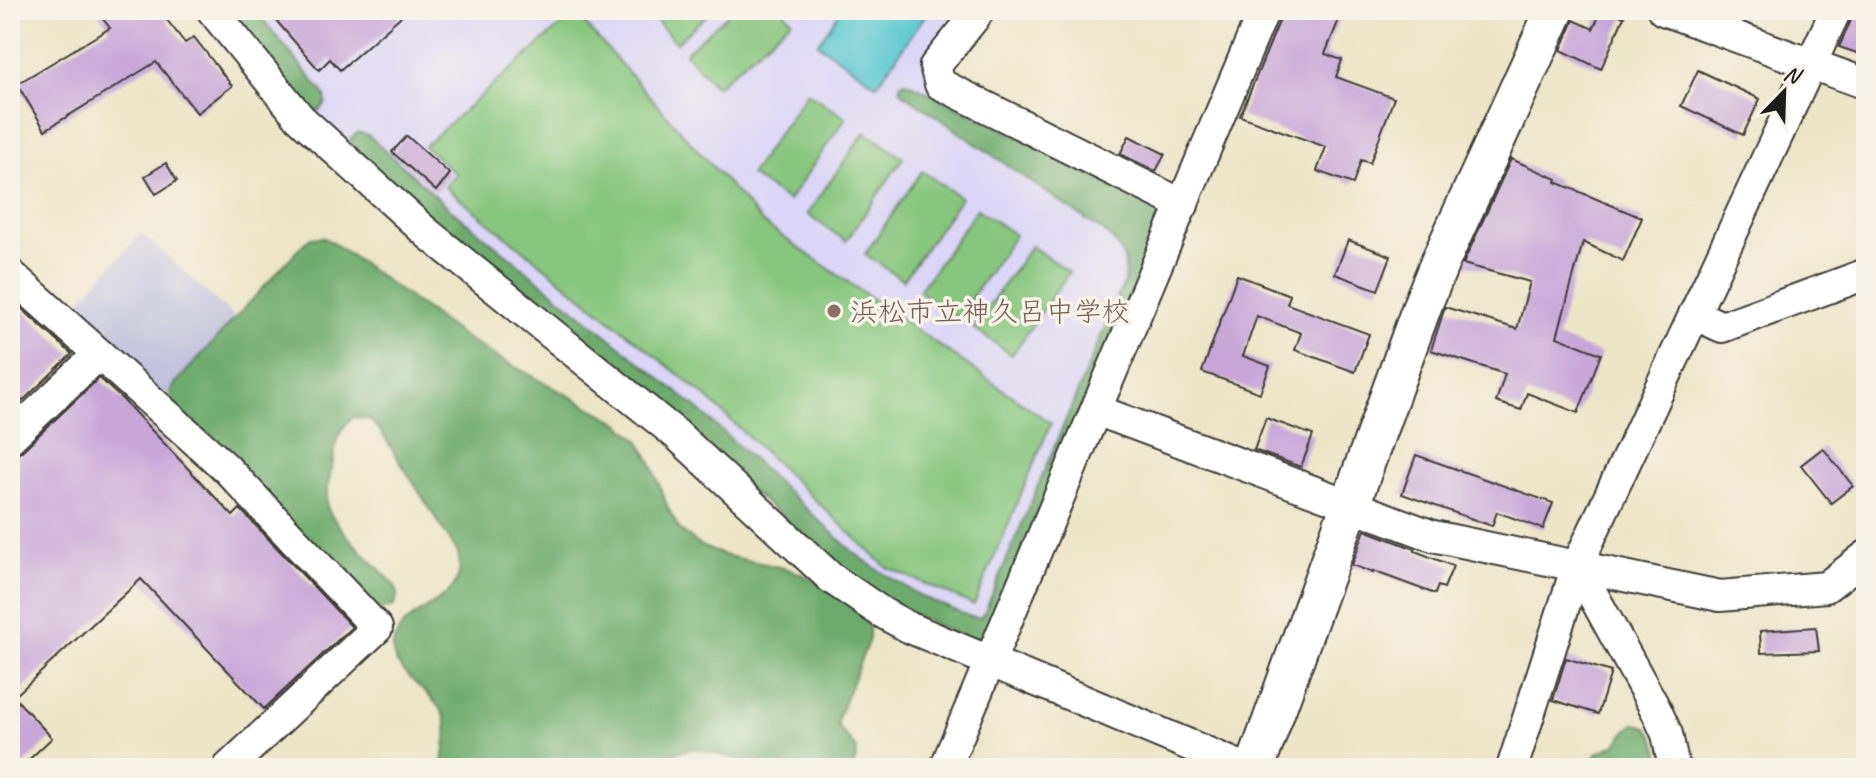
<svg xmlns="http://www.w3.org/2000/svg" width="1876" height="778" font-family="Caveat,'Klee One',sans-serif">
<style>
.built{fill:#dbd6f7}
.industrial{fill:#c1c2dd}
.green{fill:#87c67e;stroke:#52714d;stroke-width:2}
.forest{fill:#6dab6d;stroke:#446444;stroke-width:2}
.water{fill:#5bc8d0;stroke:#3c7276;stroke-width:2}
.building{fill:#c8a6d8}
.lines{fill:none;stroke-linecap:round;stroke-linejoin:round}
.minor-casing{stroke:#3b3a36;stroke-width:34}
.tertiary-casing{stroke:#3b3a36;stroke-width:42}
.minor{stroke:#fff;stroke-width:30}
.tertiary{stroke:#fff;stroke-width:38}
.education-dot{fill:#8d6e63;stroke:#f7f3e8;stroke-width:3}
.labels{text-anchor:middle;stroke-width:7;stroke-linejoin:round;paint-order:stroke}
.education-label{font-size:28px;fill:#785e54;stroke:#f7f3e8;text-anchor:start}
</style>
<rect width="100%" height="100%" fill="#f7f3e8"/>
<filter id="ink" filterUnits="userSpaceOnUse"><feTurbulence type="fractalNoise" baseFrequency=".0125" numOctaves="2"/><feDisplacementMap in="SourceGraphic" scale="16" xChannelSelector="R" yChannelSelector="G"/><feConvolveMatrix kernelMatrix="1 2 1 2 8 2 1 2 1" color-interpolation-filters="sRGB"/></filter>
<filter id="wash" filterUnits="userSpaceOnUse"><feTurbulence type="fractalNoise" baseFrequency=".006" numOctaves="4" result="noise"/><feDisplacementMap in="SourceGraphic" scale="32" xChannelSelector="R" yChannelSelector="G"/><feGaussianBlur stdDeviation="1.8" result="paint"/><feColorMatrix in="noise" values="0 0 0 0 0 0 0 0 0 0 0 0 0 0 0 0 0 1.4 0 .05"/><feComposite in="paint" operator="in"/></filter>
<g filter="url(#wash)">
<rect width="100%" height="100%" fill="#ece5c7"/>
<!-- built -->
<path class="built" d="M228 10H964L922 63 1157 206 986 639 913 615 309 109Z"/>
<!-- industrial -->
<path class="industrial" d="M141 233 235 318 163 398 69 313Z"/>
<!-- green -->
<g class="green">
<path d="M647 10H713L676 43Z"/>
<path d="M733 10H782L792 20 716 87 685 53Z"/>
<path d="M575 13 763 223 1051 423 974 605 886 567 704 395 445 187 456 174 424 146Z"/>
<path d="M807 92 846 118 788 201 750 175Z"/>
<path d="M865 132 903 158 846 241 807 214Z"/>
<path d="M922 171 961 198 903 280 865 254Z"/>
<path d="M977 209 1015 235 957 318 919 291Z"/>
<path d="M1031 246 1069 272 1012 355 973 328Z"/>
</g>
<!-- forest -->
<g class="forest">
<path d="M228 10H255L325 95 326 103 320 111 309 109Z"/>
<path d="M904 82 911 84 1157 206 1162 219 986 639 977 643 913 615 863 586 435 223 353 150 350 139 358 132 368 135 448 207 698 409 852 551 875 568 922 597 971 617 980 618 985 611 1124 282C1127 259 1124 252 1108 235L904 94 900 89V84Z"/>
<path d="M322 237 332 242 467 339 495 356 618 422 639 440 651 462 668 508 679 529 699 545 723 555 784 568 802 574 820 584 862 616 869 627V639L838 718V727L857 749 856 760 852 768H771L694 748 662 756 655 760 651 768H442C444 753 449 734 445 719 438 694 389 672 393 646 400 603 472 607 458 553L380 430 369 419 353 417C337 431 336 443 333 462 330 476 325 492 327 506 331 524 378 567 393 583L398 593 394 606 381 610 368 604 171 402 170 393 174 385 303 244 311 238Z"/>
<path d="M1635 724C1657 724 1658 751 1663 768H1591L1597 753 1615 745 1628 729Z"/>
</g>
<!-- water -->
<path class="water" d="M841 10H929L877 85 818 44Z"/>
<g id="blocks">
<!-- building -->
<g class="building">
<path d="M96 10H159L185 43 194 37 232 86 197 113 156 62 45 130 17 84 110 28Z"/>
<path d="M267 10H408L340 70 330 59 319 70Z"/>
<path d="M1214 10H1244L1239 22 1214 12Z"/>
<path d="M1282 10H1343L1325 54 1342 60 1336 77 1394 98 1370 163 1361 160 1353 184 1317 171 1326 147 1240 116 1281 17Z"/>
<path d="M1602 10H1608L1624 17 1601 69 1561 50 1574 20 1593 29Z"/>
<path d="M1854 10H1866V56L1839 47 1852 18Z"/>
<path d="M1698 70 1760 99 1743 135 1681 106Z"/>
<path d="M407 136 450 174 436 191 392 152Z"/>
<path d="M1129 136 1165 154 1156 171 1120 154Z"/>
<path d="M1511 159 1557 179 1556 182 1642 218 1623 261 1583 242 1557 337 1601 354 1578 413 1527 393 1521 410 1496 402 1505 374 1431 350 1445 307 1517 329 1530 282 1463 264Z"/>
<path d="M166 163 177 181 156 194 145 176Z"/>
<path d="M1348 240 1391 256 1378 290 1335 274Z"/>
<path d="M1237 275 1290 295 1287 304 1369 334 1355 372 1295 350 1301 333 1257 316 1243 356 1270 366 1260 393 1202 372Z"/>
<path d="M10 298 72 354 10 413Z"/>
<path d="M99 378 123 400 233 516 240 509 352 627 264 709 141 579 14 697 52 738 20 768H10V456L22 451Z"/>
<path d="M1266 418 1313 435 1301 467 1254 450Z"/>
<path d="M1823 448 1853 486 1831 503 1801 465Z"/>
<path d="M1416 455 1553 503 1543 529 1497 512 1492 526 1402 494Z"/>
<path d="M1365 530 1415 549V551L1453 566 1444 588 1438 586 1435 594 1373 571V573L1352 565Z"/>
<path d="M1816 627 1819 651 1761 653 1760 631Z"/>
<path d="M1566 658 1611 672 1598 714 1553 700Z"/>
</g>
</g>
</g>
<g filter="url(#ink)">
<use href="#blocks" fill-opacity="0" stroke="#3b3a36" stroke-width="2"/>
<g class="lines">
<!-- minor casing -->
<g class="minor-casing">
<g id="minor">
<path d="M212 10 300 118 427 233 676 434 831 578 881 612 908 627 1244 768"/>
<path d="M979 10 974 18 935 66 940 84 1183 205"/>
<path d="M1663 10 1866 84"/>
<path d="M10 274 226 468 377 628 228 768"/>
<path d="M1694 314 1722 327 1866 274"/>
<path d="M1096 410 1433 536 1720 596 1826 587 1866 556"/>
<path d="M10 438 99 354"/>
<path d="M1577 566 1656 710 1667 734 1674 768"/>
<path d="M945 768 1264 10"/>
<path d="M1512 768 1577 566 1836 10"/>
</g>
</g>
<!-- tertiary casing -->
<g class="tertiary-casing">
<path id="tertiary" d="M1255 768 1424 301 1440 262 1555 10"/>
</g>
<!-- minor -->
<use href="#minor" class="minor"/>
<!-- tertiary -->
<use href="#tertiary" class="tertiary"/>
</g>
</g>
<!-- markers -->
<circle class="education-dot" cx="834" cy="311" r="8"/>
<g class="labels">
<!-- education labels -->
<g class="education-label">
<text x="850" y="321">浜松市立神久呂中学校</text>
</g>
</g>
<!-- margin -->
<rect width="1876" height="778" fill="none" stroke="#f7f3e8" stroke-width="40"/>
<!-- north arrow -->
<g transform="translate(1784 92) rotate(23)" stroke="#f7f3e8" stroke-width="6" paint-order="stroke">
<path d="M0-6L14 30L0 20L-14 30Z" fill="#1c1c1c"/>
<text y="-12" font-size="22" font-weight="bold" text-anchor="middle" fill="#1c1c1c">N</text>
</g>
</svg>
